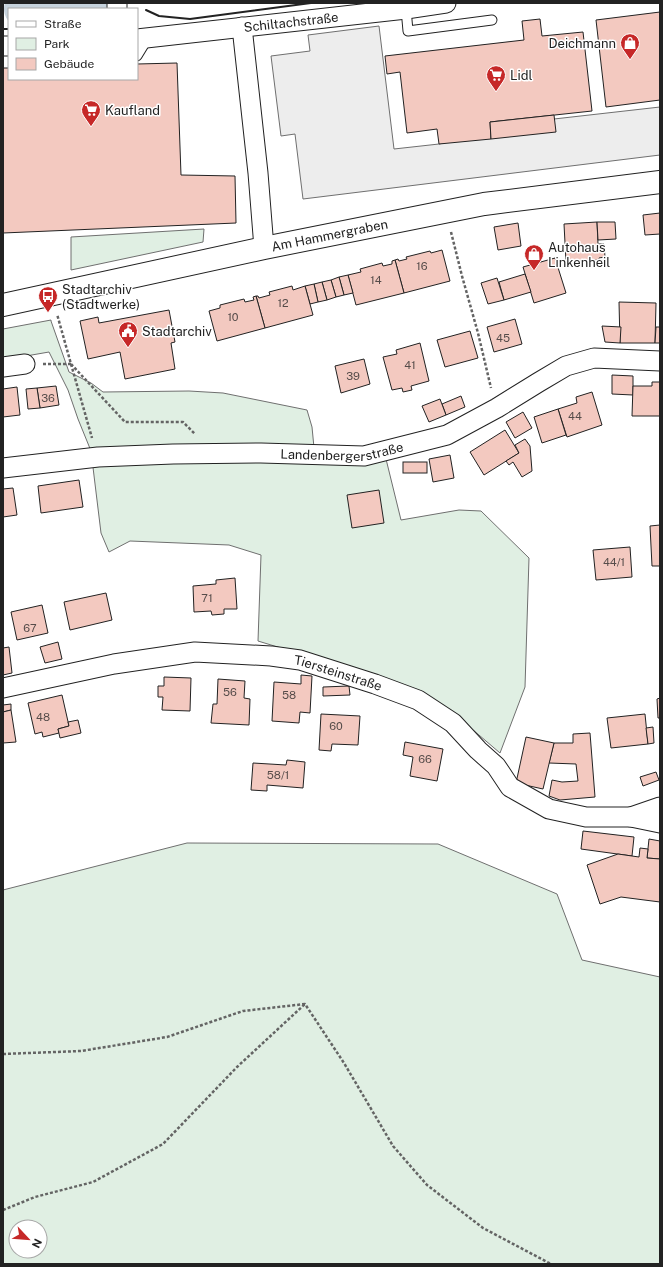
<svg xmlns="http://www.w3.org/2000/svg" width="663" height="1267" font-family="'Public Sans',sans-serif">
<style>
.green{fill:#e0efe3;stroke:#6f6f6f;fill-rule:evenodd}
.parking{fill:#ededed;stroke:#6f6f6f}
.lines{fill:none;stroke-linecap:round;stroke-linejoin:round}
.river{stroke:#c7d3dd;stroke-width:38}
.building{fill:#f3c9c0;stroke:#222}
.service-casing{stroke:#222;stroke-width:11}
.minor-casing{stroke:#222;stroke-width:21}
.primary-casing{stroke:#222;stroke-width:24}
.path{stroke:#646464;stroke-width:2.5;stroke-dasharray:3 2;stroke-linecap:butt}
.service{stroke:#fff;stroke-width:9}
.minor{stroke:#fff;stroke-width:19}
.primary{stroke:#fff;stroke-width:22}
.wall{stroke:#222;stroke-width:2}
.labels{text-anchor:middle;stroke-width:3;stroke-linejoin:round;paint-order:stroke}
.number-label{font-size:11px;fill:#564c4a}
.street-label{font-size:13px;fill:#222;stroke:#fff}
.poi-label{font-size:13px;fill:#222;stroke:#fff;text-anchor:start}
</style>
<rect width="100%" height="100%" fill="#fff"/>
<!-- green -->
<g class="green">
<path d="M204 229 203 242 71 270V237Z"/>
<path d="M51 320V321L69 372 91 383 103 392 189 391 223 393 307 410 312 427 315 458 386 459 401 520 459 510 481 511 529 558 525 687 500 753 452 712 408 687 258 641 261 555 229 545 130 541 109 552 101 533 91 451 78 419 68 390 49 352 3 360V329Z"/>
<path d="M187 843 438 844 557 894 582 960 660 977V1264H3V890ZM16 1227H40V1251H16Z"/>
</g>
<!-- parking -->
<path class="parking" d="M379 26 394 149 439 144 554 119 660 107V155L303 199 295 134 281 136 271 56 310 51 308 35Z"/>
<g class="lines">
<!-- river -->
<path class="river" d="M23 9 88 3"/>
</g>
<!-- building -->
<g class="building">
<path d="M660 12V100L606 107 596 20Z"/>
<path d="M540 19 542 36 583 32 592 111 490 122 491 139 439 144 437 129 407 133 400 72 387 74 385 56 524 40 522 21Z"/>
<path d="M177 63 181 175 235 176 236 223 3 233V68H9V79H137V64Z"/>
<path d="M554 115 556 132 491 139 490 122Z"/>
<path d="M660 213V234L645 235 643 215Z"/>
<path d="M597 222 598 244H604L605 257 599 258V260L566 262 564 224Z"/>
<path d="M597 222H615L616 239 598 240Z"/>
<path d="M518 223 521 246 498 250 494 227Z"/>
<path d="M442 250 450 281 404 293 395 260 398 259 399 261 407 259 406 257 430 251 431 253Z"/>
<path d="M555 258 566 293 534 303 523 267Z"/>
<path d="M395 260 404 293 356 305 348 275 361 272 360 269 382 263 383 266 392 264V261Z"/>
<path d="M525 274 531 292 504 300 499 282Z"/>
<path d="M348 275 353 293 344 295 339 277Z"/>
<path d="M339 277 344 295 336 297 331 280Z"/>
<path d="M497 278 504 300 488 304 481 283Z"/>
<path d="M331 280 336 297 327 300 322 282Z"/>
<path d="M322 282 327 300 318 302 314 284Z"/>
<path d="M314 284 318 302 310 304 305 286Z"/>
<path d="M292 286 293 290 305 286 313 315 265 328 256 296H258L259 298 270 295 269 292Z"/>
<path d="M256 296 265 328 217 341 209 311 220 308V305L244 299 245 302 254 300 253 297Z"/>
<path d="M619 302 656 303 655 343H620Z"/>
<path d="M169 310 175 342 171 343 175 369 125 379 120 352 88 359 80 321 98 317 99 323Z"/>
<path d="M515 319 522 344 494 352 487 327Z"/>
<path d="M602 326 621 327 620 343 605 342Z"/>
<path d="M656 327H660V343H655Z"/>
<path d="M470 331 478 358 445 367 437 340Z"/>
<path d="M420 343 429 381 411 386 412 390 403 392 402 388 392 390 383 357 397 354 396 350Z"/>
<path d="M364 359 370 384 341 393 335 366Z"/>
<path d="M612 375 633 376V395L612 394Z"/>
<path d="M652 382H660V416H632L633 386H652Z"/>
<path d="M56 386 59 405 40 408 37 388Z"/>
<path d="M17 387 20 415 3 417V389Z"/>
<path d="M37 388 40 408 28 409 26 389Z"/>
<path d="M592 392 602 425 567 437 558 409 577 403 576 397Z"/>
<path d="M461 396 465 407 446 415 442 404Z"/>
<path d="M440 399 446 415 429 422 422 406Z"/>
<path d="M558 409 566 435 542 443 534 417Z"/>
<path d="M523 412 532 428 515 438 506 422Z"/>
<path d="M505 430 519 453 484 475 470 452Z"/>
<path d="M525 439 530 446 532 471 522 477 513 462 509 465 506 461 519 453 515 445Z"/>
<path d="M450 455 454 478 433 482 429 459Z"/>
<rect x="403" y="462" width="24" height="11"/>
<path d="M79 480 83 507 41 513 38 486Z"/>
<path d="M13 488 17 515 3 517V489Z"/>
<path d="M379 490 384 523 352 528 347 495Z"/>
<path d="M660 525V566H652L650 526Z"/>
<path d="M630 547 632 577 596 580 593 550Z"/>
<path d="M235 578 237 609H224V614L212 615 211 611 194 612 193 586 216 584V580Z"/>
<path d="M106 593 112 620 70 630 64 602Z"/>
<path d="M42 605 48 633 17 640 11 612Z"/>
<path d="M58 642 62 659 45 663 40 647Z"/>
<path d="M9 647 12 673 3 675V648Z"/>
<path d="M301 675 312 676 310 713 300 712 299 723 272 721 274 682 301 684Z"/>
<path d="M164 677 191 678 190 711 162 710 163 697H158V686H164Z"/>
<path d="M218 679 245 681 244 698 250 699 249 725 211 723 213 704H217Z"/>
<path d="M349 686 350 695 323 696V687Z"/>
<path d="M62 695 69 726 58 729 59 733 43 737 42 732 35 734 28 703Z"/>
<path d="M660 698V718H658L657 699Z"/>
<path d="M11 704V710L3 712V705Z"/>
<path d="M11 710 16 742 3 743V712Z"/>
<path d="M321 714 360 716 358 745 332 744 331 751 319 750Z"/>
<path d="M645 714 648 744 611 748 607 718Z"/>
<path d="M78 720 81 733 60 738 58 729 69 726 68 722Z"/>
<path d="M653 727 654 743 648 744 646 728Z"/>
<path d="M590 733 595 797 560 800 549 796 552 780 562 782 578 781 576 764 549 763 554 743H573V734Z"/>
<path d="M526 737 554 743 543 789 516 783Z"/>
<path d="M405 742 443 749 437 781 410 776 413 757 403 755Z"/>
<path d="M287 760 305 762 303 788 267 785V791L251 790 253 763 286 765Z"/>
<path d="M656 772 659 780 643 786 640 777Z"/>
<path d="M583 831 634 837 632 856 581 849Z"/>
<path d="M649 839 660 841V859L647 858Z"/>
<path d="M640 848 648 849 647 858 660 859V902L621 897 600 904 587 865 618 854 639 857Z"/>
</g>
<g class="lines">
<!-- service casing -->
<g class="service-casing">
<g id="service">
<path d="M406 9 408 31 492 20"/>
<path d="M137 56 148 38"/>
</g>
</g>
<!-- minor casing -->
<g class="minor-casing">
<g id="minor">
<path d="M117 3V9"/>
<path d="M242 27 258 173 264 248"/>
<path id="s1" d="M137 39 406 9 446 3"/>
<path d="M3 46H9"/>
<path d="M3 367 25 364"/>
<path id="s2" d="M3 468 98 457 173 454 261 453 364 456 447 435 497 408 539 382 566 366 594 358 660 361"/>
<path id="s3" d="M3 688 114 664 195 652 271 656 300 660 375 684 418 700 453 723 478 750 496 766 510 787 549 809 586 817H631L660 823"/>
<path d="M631 817 660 807"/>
</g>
</g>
<!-- primary casing -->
<g class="primary-casing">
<g id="primary">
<path id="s4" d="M3 305 264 248 484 204 660 182"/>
</g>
</g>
<!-- path -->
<g class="path">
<path d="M451 232 462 276 478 333 491 388"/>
<path d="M43 364H71L57 314"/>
<path d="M71 364 125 422H183L195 434"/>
<path d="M71 364 92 438"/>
<path d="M3 1054 81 1051 167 1037 243 1011 305 1004 344 1063 393 1146 427 1185 483 1228 551 1264"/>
<path d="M3 1210 35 1197 93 1182 163 1144 237 1067 305 1004"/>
</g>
<!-- service -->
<use href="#service" class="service"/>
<!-- minor -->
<use href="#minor" class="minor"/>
<!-- primary -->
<use href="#primary" class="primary"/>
<!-- wall -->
<g class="wall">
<path d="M146 10 159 16 190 19 311 3"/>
<path d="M3 29H9"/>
</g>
</g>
<!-- icons -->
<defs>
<g id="shop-pin" transform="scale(1)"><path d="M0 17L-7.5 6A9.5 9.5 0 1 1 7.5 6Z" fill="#c62828" stroke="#fff"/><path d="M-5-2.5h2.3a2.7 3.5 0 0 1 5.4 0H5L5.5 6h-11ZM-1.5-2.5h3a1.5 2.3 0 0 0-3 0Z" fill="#fff"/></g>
<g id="supermarket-pin" transform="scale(1)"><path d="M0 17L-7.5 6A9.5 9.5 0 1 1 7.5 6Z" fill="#c62828" stroke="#fff"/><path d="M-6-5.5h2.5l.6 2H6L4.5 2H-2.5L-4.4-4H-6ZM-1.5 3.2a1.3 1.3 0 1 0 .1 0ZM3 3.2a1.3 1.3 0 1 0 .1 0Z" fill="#fff"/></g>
<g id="bus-pin" transform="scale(1)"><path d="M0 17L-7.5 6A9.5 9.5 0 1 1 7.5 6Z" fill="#c62828" stroke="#fff"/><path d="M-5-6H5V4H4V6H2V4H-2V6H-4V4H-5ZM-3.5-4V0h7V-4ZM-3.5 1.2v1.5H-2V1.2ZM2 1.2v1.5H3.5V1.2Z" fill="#fff"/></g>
<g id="civic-pin" transform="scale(1)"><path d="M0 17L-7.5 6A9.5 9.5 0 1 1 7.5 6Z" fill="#c62828" stroke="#fff"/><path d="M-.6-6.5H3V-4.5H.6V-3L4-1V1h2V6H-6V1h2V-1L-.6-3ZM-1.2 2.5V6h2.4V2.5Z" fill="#fff"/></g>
</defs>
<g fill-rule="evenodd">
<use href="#shop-pin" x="630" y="43"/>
<use href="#supermarket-pin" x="496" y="75"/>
<use href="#supermarket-pin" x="91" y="110"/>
<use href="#shop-pin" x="534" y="254"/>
<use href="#bus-pin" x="48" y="296"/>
<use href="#civic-pin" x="128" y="331"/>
</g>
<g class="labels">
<!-- number labels -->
<g class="number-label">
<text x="422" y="270">16</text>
<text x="376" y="284">14</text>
<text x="283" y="307">12</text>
<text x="233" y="321">10</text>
<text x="503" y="342">45</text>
<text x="410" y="369">41</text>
<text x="353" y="380">39</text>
<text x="48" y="402">36</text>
<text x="575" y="420">44</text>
<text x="614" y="566">44/1</text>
<text x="207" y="602">71</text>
<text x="30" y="632">67</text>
<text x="230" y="696">56</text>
<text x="289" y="699">58</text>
<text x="43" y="721">48</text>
<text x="336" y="730">60</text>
<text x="425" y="763">66</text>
<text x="278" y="779">58/1</text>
</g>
<!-- street labels -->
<g class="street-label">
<text dy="5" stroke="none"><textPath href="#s1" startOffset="155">Schiltachstraße</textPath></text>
<text dy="5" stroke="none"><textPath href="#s4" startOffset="334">Am Hammergraben</textPath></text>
<text dy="5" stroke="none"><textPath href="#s2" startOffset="340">Landenbergerstraße</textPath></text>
<text dy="5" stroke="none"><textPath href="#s3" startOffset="341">Tiersteinstraße</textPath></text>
</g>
<!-- poi labels -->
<g class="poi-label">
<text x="616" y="48" text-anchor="end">Deichmann</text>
<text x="510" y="80">Lidl</text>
<text x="105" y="115">Kaufland</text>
<text x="548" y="252">Autohaus<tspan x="548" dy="15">Linkenheil</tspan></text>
<text x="62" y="294">Stadtarchiv<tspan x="62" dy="15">(Stadtwerke)</tspan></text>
<text x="142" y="336">Stadtarchiv</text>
</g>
</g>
<!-- border -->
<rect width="663" height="1267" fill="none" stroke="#222222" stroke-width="8"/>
<!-- legend -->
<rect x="8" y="8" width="130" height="72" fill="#ffffff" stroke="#a7a7a7"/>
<rect x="16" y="21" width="20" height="6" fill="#ffffff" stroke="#a7a7a7"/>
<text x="44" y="28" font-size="12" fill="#222222">Straße</text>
<rect x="16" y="38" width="20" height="12" fill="#e0efe3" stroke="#a7a7a7"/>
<text x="44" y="48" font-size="12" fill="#222222">Park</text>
<rect x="16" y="58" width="20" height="12" fill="#f3c9c0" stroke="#a7a7a7"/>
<text x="44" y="68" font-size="12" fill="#222222">Gebäude</text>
<!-- north arrow -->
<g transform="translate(28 1239) rotate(116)"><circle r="19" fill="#ffffff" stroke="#a7a7a7"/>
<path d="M0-3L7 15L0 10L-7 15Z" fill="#c62828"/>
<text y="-6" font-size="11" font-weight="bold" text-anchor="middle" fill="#222222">N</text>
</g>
</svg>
